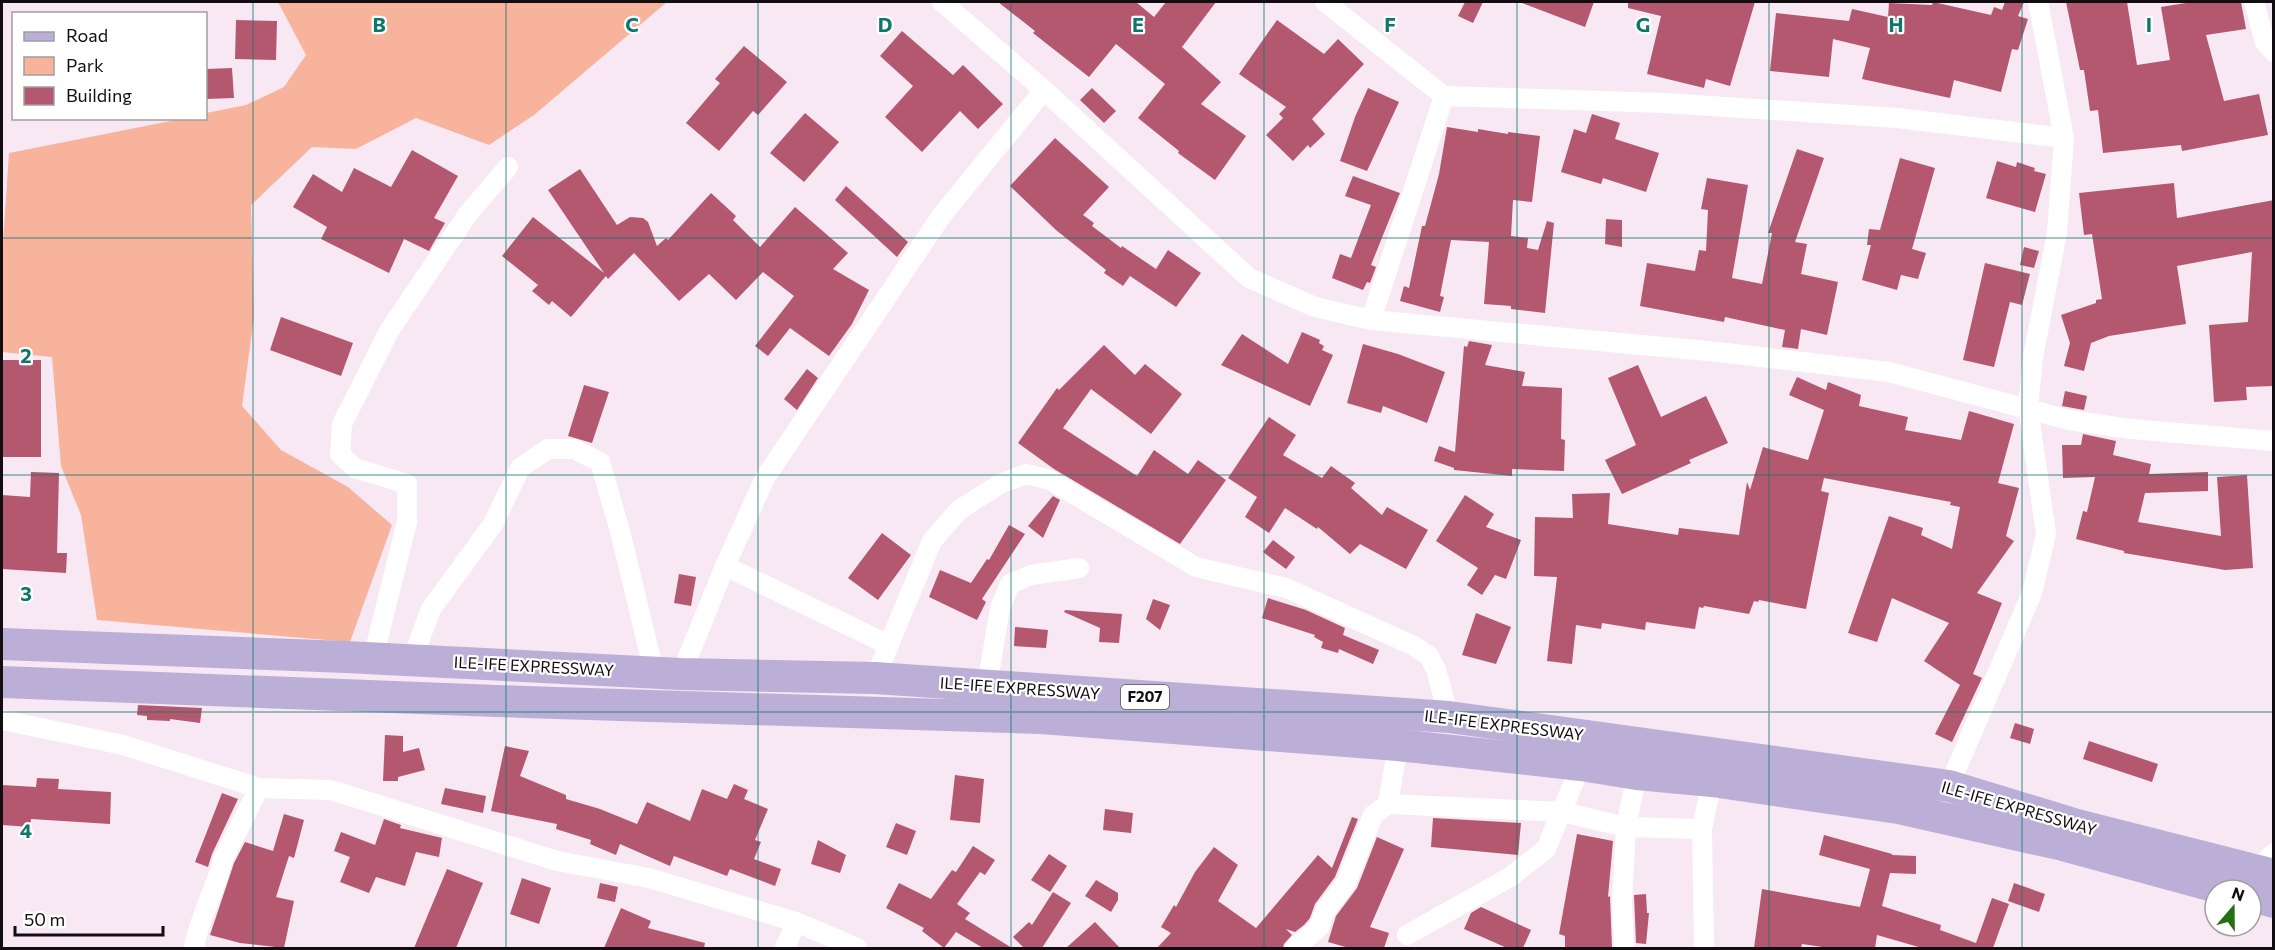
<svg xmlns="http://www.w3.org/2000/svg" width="2275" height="950" font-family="Commissioner,sans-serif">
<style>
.green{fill:#f8b39c}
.building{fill:#b45870}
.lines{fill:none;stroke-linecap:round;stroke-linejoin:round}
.street{stroke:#fff;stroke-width:20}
.primary{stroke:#bbafd7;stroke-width:32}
.grid{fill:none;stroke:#0f766e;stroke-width:1.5;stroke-opacity:0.55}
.labels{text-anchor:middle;stroke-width:4.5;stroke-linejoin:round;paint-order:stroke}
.shield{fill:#fff;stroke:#595658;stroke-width:1.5}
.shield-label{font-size:15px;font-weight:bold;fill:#120d11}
.street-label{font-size:16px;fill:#120d11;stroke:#fff}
.grid-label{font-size:20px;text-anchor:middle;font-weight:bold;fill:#0f766e;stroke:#fff;stroke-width:4.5;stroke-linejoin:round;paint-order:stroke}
</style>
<rect width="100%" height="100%" fill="#f7e8f4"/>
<!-- green -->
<path class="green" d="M278 2H667L534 115 489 145 416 118 356 149 312 147 251 205 254 317 242 406 281 450 348 487 392 525 350 642 97 620 81 515 61 466 52 357 2 352V257L9 153 181 119 206 118V113L246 105 284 87 306 55Z"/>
<!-- building -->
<g class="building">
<path d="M998 2H1136L1154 17 1166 2H1216L1182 47 1221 82 1201 104 1246 136 1215 180 1178 153 1179 151 1138 118 1165 84 1116 44 1089 77 1033 33 1035 31Z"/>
<path d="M1465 2H1483L1473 23 1458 16Z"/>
<path d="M1522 2H1594L1585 27 1522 3Z"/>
<path d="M1628 2H1755L1730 86 1706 79 1704 88 1647 74 1661 16 1628 8Z"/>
<path d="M1933 2 1991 15 1994 7 2002 10 2005 2H2024L2018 16 2028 19 2018 50 2012 49 2001 92 1954 80 1950 98 1862 79 1870 48 1833 39 1829 77 1770 71 1776 13 1849 21 1852 9 1888 17 1889 3 1932 5Z"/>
<path d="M2066 2H2127L2137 65 2170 60 2161 7 2192 2H2241L2246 29 2206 35 2224 101 2259 94 2268 135 2182 151 2181 145 2103 153 2098 110 2090 111 2084 70H2080Z"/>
<path d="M236 20 277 21 276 60 235 59Z"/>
<path d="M1277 20 1324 54 1338 39 1364 64 1312 119 1325 134 1310 148 1308 145 1293 161 1266 135 1283 118 1279 114 1286 107 1239 74Z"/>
<path d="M902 31 953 75 963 65 1003 104 978 129 960 111 922 152 885 117 913 86 880 56Z"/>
<path d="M744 46 787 82 758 115 753 111 719 151 686 123 720 83 715 79Z"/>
<path d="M232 68 234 98 206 99V69Z"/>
<path d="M1092 88 1116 111 1104 123 1080 100Z"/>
<path d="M1368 88 1399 102 1367 171 1340 161 1355 117Z"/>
<path d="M805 113 839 142 804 182 770 153Z"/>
<path d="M1592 114 1620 123 1615 139 1659 153 1646 192 1603 178 1601 184 1561 172 1574 129 1586 133Z"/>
<path d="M1447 127 1478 132V129L1508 134V132L1540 136 1532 202 1513 200 1511 236 1528 238 1527 248 1538 250 1547 221 1554 223 1545 313 1511 309V306L1484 304 1489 242 1451 240 1440 296 1444 297 1440 312 1400 301 1404 286 1409 288 1422 226H1425L1439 174Z"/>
<path d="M1055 138 1109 187 1083 215 1094 223 1092 226 1121 248 1122 246 1156 269 1168 250 1201 273 1176 307 1130 276 1123 286 1104 273 1106 270 1056 230 1010 186Z"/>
<path d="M1797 149 1824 158 1795 242 1807 244 1801 274 1838 282 1827 335 1801 329 1798 349 1791 348 1782 347 1785 330 1725 317 1724 322 1640 306 1647 263 1695 271 1699 250 1706 251 1708 210 1701 209 1707 178 1748 185 1732 278 1762 284 1772 233H1768Z"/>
<path d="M412 150 458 176 434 218 445 223 429 251 404 239 389 273 321 239 327 227 293 207 313 174 342 192 354 168 391 187Z"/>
<path d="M1900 158 1935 168 1912 249 1926 253 1918 279 1901 275 1897 290 1862 280 1871 245H1867L1869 229 1880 230Z"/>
<path d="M1997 161 2016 167 2017 162 2035 168 2034 171 2046 174 2035 212 1986 198Z"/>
<path d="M580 169 617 225 630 217 643 218 648 222 657 246 666 238 668 240 711 193 736 216 733 220 760 247 795 207 848 253 833 269 869 290 852 324 829 356 790 328 768 356 755 346 794 296 763 272 736 300 709 274 679 301 634 253 608 279 606 276 571 317 552 301 549 305 532 291 538 285 502 256 533 217 604 273 548 190Z"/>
<path d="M1353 176 1400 193 1371 265 1376 267 1370 283 1367 282 1363 290 1332 278 1340 254 1351 258 1371 205 1345 196Z"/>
<path d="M2174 183 2177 218 2274 200V386L2246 387 2247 400 2214 402 2209 325 2248 322 2252 252 2177 266 2186 324 2109 336 2091 343 2084 371 2064 366 2070 343 2061 315 2096 303V300L2102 299 2092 234 2084 235 2079 193Z"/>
<path d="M846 186 908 242 897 257 835 200Z"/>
<path d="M1606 219 1622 220V247L1605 244Z"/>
<path d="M2024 247 2039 251 2034 268 2020 265Z"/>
<path d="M1985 263 2030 274 2022 305 2010 302 1994 367 1963 360Z"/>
<path d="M281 317 353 343 341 376 270 350Z"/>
<path d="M1302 332 1320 340 1319 343 1324 346 1322 350 1333 355 1310 406 1221 365 1242 334 1288 364Z"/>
<path d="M1469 341 1492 345 1485 365 1525 372 1522 386 1562 388 1561 439 1565 440 1564 471 1512 469V476L1454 470V468L1434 461 1439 446 1455 452 1464 346 1467 347Z"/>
<path d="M1363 344 1398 354 1445 372 1427 423 1383 406 1381 413 1347 403Z"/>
<path d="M1104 345 1135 375 1145 364 1182 394 1151 434 1091 389 1063 428 1137 476 1154 450 1188 474 1198 460 1226 480 1180 544 1054 469 1018 443 1057 388 1059 390Z"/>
<rect x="2" y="360" width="39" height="97"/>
<path d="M1638 365 1661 417 1706 396 1728 443 1689 460 1691 463 1622 494 1605 460 1636 445 1608 378Z"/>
<path d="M807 369 818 378 797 410 784 399Z"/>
<path d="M1797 377 1826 390 1828 382 1861 395 1859 406 1908 417 1905 430 1961 440 1969 411 2014 424 1998 483 2019 488 2006 536 2014 541 1977 593 2002 603 1973 674 1982 678 1952 742 1935 734 1960 685 1924 661 1949 623 1892 598 1877 642 1848 633 1889 516 1923 528 1921 535 1952 549 1960 507 1950 505 1951 502 1824 478 1821 491 1829 493 1806 609 1759 600 1758 602 1754 601 1749 614 1704 606 1703 608 1699 607 1695 629 1646 622 1645 630 1602 623 1601 629 1576 625 1572 664 1547 661 1557 577 1534 576 1535 517 1573 518 1572 494 1610 493 1608 524 1678 535 1679 528 1739 535 1747 482 1750 490 1763 447 1808 460 1824 410 1789 395Z"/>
<path d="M584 385 609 392 592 443 568 436Z"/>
<path d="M2065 391 2087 396 2084 410 2062 406Z"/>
<path d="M1269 417 1296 435 1283 455 1322 478 1331 466 1355 483 1351 488 1382 515 1387 507 1428 530 1406 569 1360 544 1350 554 1318 527 1317 529 1285 508 1269 533 1245 517 1257 497 1228 478Z"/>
<path d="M2083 434 2116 441 2113 455 2151 464 2149 474 2208 472V491L2145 493 2138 522 2221 536 2217 477 2247 475 2253 568 2225 570 2124 553V551L2076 539 2083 511 2087 512 2095 477 2063 478 2062 445H2081Z"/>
<path d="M31 472 59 473 57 553H67L66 573 2 569V495L30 497Z"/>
<path d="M1465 495 1494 514 1486 527 1521 540 1506 579 1495 575 1482 595 1467 585 1478 568 1436 541Z"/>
<path d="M1053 496 1060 500 1043 538 1028 526Z"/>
<path d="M1009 525 1025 534 982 599 986 602 977 620 929 597 940 570 971 583 987 559 989 560Z"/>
<path d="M882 533 911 555 878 600 848 578Z"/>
<path d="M1273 540 1295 557 1286 569 1263 552Z"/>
<path d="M679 574 696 577 691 606 674 603Z"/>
<path d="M1268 598 1306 610 1345 628 1343 635 1379 650 1373 664 1339 649 1338 653 1321 648 1323 642 1314 637 1315 635 1262 618Z"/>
<path d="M1153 599 1170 605 1160 630 1146 619Z"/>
<path d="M1065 610 1122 614 1119 643 1099 642 1100 628 1064 612Z"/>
<path d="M1476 613 1511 627 1496 664 1462 655Z"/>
<path d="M1015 627 1048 630 1046 648 1014 646Z"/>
<path d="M138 705 202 708 200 723 170 719V721L147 720V716L137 715Z"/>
<path d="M2015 723 2034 729 2030 744 2010 738Z"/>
<path d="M385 735 403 736V752L419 748 425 770 398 777V781H383Z"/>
<path d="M2089 741 2158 764 2152 782 2083 759Z"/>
<path d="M505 746 529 751 520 776 566 795V799L600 809 637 824 647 802 690 821 702 789 727 799 734 784 748 790 744 799 768 809 755 840 761 842 754 859 781 869 775 886 730 869 727 876 674 856 670 866 620 844 616 855 590 844 591 840 556 829 557 824 491 811Z"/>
<path d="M955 775 984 779 980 823 950 820Z"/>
<path d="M37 778 59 779 58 789 111 792 110 824 31 819 30 827 2 825V785L36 787Z"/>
<path d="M445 788 486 796 483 813 441 804Z"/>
<path d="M222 793 238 799 212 854 208 867 195 862Z"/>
<path d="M1105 809 1133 813 1131 833 1103 830Z"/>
<path d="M284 814 304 820 294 858 289 856 276 897 294 901 284 948 240 943 210 935 234 863 245 842 273 851Z"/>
<path d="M1352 817 1358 819 1335 877 1315 904 1310 918 1304 925 1295 932 1286 929 1292 935 1284 944 1283 948H1157L1171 933 1161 927 1174 905 1176 907 1195 872 1214 847 1238 865 1218 901 1256 928 1318 855 1332 868Z"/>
<path d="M1433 818 1521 823 1518 855 1431 847Z"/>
<path d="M384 819 401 825 400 828 442 838 439 857 416 852 405 886 376 877 369 893 340 882 350 857 334 851 341 832 375 845Z"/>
<path d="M896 823 916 831 907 855 886 847Z"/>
<path d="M1577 834 1613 841 1608 897 1610 896 1612 948H1565V936L1559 934Z"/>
<path d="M1824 835 1892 854V855L1916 856V874L1890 873 1882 906 1941 925 1940 930 1976 943 1992 898 2009 904 1993 948H1922L1877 935 1875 948H1829L1802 944 1801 948H1754L1762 889 1860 907 1870 869 1819 855Z"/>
<path d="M1377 837 1404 849 1370 927 1389 933 1384 948H1349L1328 942 1336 916 1357 888Z"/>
<path d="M818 840 846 855 840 873 811 864Z"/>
<path d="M973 846 995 860 985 875 980 872 957 904 970 913 965 919 1012 948H983L956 932 944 948 922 931 924 928 886 908 899 883 931 899 952 870 956 872Z"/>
<path d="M1049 854 1067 866 1050 892 1031 880Z"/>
<path d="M447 869 483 883 456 948H414Z"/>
<path d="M522 878 551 888 539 924 510 914Z"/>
<path d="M1096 880 1118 893V900L1111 912 1085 896Z"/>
<path d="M600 883 618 887 615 902 597 898Z"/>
<path d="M2014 883 2045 894 2039 912 2008 901Z"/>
<path d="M1053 892 1071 903 1042 948H1024L1013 937 1029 922 1032 925Z"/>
<path d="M1646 894 1647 913H1649L1646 944 1636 943 1634 895Z"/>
<path d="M1481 907 1531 930 1523 948H1507L1464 929 1471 913Z"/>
<path d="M621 908 651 921 648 928 705 943 704 948H604Z"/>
<path d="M1095 922 1120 948H1066Z"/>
</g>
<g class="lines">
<!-- street -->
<g class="street">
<path d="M942 2 1044 90 1249 278 1315 307 1371 320 1718 352 1889 372 2069 420 2131 429 2274 441"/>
<path d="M1325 2 1444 96 1665 103 1897 118 2064 138"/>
<path d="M2254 2 2265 42 2274 52"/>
<path d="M1371 320 1444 96"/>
<path d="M725 566 889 645"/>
<path d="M373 658 407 522V484L355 468 340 454 342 424 389 331 468 214 508 167"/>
<path d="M412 660 431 609 493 524 520 468 548 449H574L600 462 620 531 654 672"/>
<path d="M681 674 725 566 765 478 942 215 1044 90"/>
<path d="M875 678 932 541 959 510 1000 484 1026 474 1050 480 1196 567 1286 588 1414 646 1429 656 1436 670 1449 717"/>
<path d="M987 686 1000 608 1010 584 1031 575 1079 568"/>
<path d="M2 720 123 745 259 788 331 790 557 861 649 878 796 922 857 948"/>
<path d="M1949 786 2032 593 2046 534 2028 407 2033 357 2057 233 2064 138 2038 2"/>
<path d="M1388 804 1398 745"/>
<path d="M2254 870 2274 853"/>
<path d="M1407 935 1510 877 1546 849 1581 765"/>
<path d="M194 948C199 917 216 890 223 859L259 788"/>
<path d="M785 948 796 922"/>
<path d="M1295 948 1319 927 1325 911 1346 883 1373 815 1388 804 1562 812 1626 827 1702 829"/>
<path d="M1624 948 1622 903 1626 827 1637 774"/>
<path d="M1704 948 1702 829 1712 781"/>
</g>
<!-- primary -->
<g class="primary">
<path d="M2 644 346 657 681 674 875 678 1449 717 1949 786 2077 825 2274 875"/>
<path d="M2 682 525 702 1041 718 1398 745 1581 765 1637 774 1712 781 1898 808 2063 845 2228 890"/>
<path d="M2251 896 2274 902"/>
</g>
</g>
<!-- grid -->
<path class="grid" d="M253 2V948M506 2V948M758 2V948M1011 2V948M1264 2V948M1517 2V948M1769 2V948M2022 2V948M2 238H2274M2 475H2274M2 712H2274"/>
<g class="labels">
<!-- shield labels -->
<rect class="shield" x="1121" y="685" width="48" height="24" rx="4.5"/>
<g class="shield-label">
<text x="1145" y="702">F207</text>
</g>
<!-- street labels -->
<g class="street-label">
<text transform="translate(534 666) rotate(3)" y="6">ILE-IFE EXPRESSWAY</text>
<text transform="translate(1020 688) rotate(4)" y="6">ILE-IFE EXPRESSWAY</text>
<text transform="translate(1504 725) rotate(7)" y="6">ILE-IFE EXPRESSWAY</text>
<text transform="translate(2019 808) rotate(16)" y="6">ILE-IFE EXPRESSWAY</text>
</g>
</g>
<g class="grid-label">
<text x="379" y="32">B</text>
<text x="632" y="32">C</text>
<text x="885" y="32">D</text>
<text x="1138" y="32">E</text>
<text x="1390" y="32">F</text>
<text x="1643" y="32">G</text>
<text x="1896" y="32">H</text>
<text x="2149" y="32">I</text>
<text x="26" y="363">2</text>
<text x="26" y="601">3</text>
<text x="26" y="838">4</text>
</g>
<!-- border -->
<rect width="2275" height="950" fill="none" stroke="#120d11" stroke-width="6"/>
<!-- legend -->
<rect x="12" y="12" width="195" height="108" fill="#ffffff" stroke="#a09ea0" stroke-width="1.5"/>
<rect x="24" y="32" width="30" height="9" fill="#bbafd7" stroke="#a09ea0" stroke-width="1.5"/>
<text x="66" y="42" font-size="18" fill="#120d11">Road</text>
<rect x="24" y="57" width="30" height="18" fill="#f8b39c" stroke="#a09ea0" stroke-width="1.5"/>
<text x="66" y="72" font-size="18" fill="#120d11">Park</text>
<rect x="24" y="87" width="30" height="18" fill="#b45870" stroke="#a09ea0" stroke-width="1.5"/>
<text x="66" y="102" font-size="18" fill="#120d11">Building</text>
<!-- north arrow -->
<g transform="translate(2233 908) rotate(20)"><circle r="28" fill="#ffffff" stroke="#a09ea0" stroke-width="1.5"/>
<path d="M0-4.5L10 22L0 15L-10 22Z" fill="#236f13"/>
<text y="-9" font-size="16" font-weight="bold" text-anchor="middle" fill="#120d11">N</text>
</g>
<!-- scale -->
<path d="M15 926v9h148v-9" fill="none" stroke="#120d11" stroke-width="3"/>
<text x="24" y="926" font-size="18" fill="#120d11" stroke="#ffffff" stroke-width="4.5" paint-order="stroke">50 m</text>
</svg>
